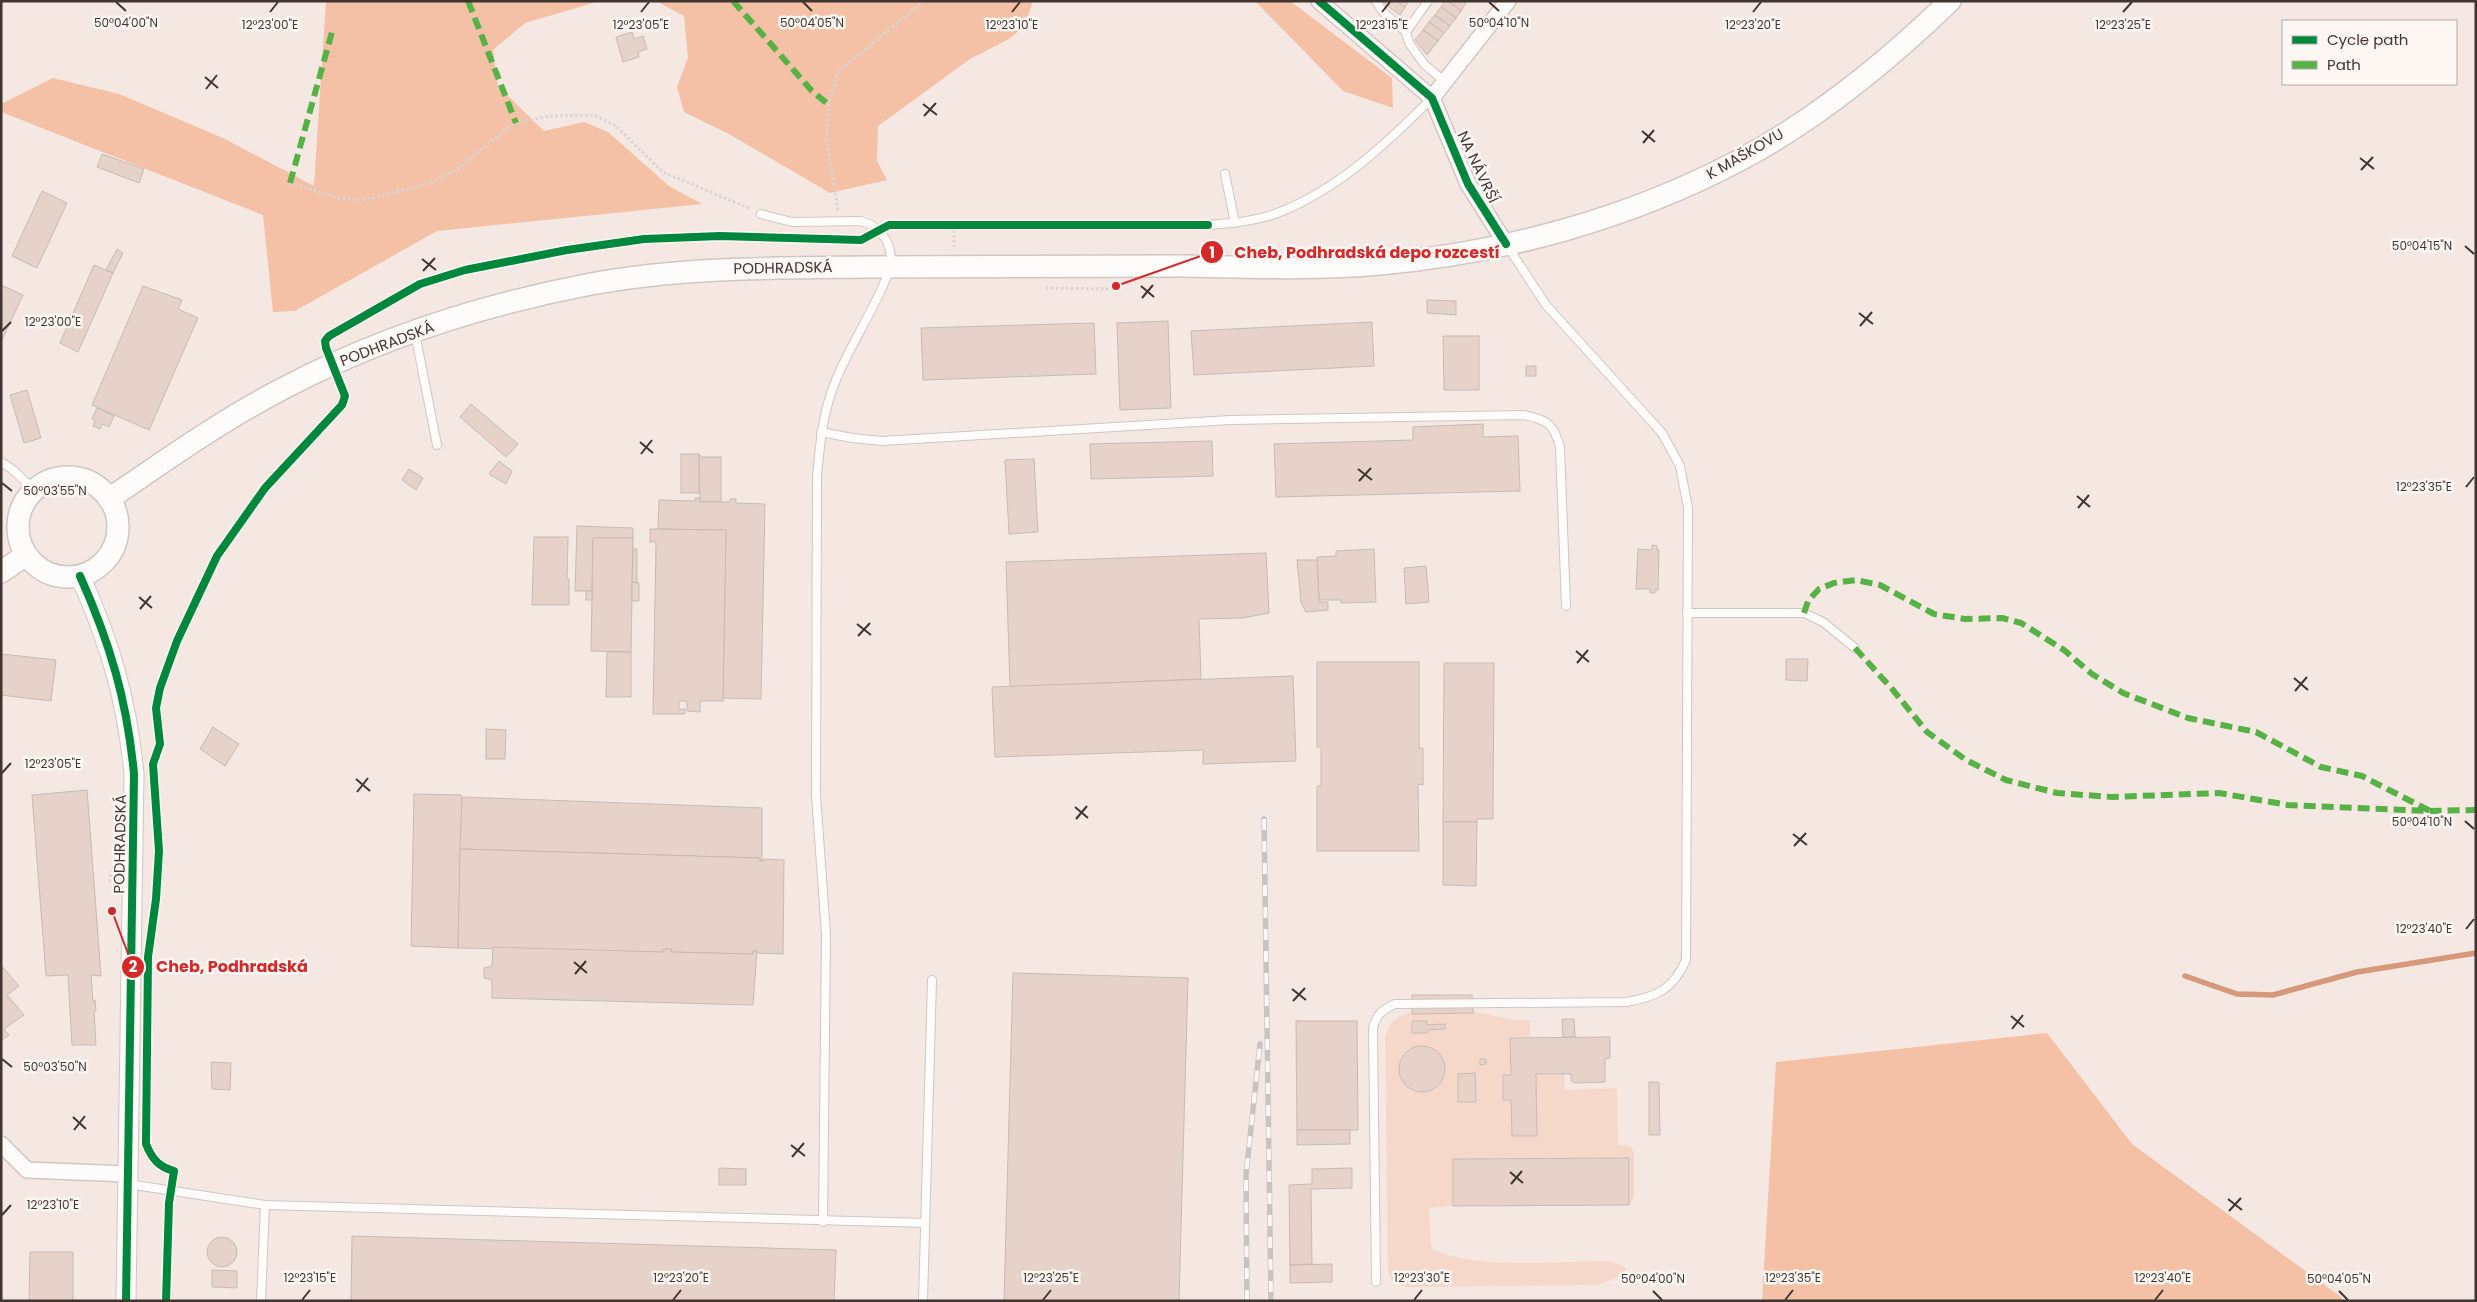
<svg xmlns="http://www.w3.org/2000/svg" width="2477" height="1302" font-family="Poppins,sans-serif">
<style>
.green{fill:#f6d8ca}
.forest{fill:#f4c0a6}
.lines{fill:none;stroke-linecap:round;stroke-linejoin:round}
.stream{stroke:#d6987b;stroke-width:5.5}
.building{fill:#e6d2c9;stroke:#c6bbb6}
.service-casing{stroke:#d1c6c1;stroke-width:10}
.minor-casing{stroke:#d1c6c1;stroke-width:18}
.tertiary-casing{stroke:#d1c6c1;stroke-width:21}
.secondary-casing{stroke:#d1c6c1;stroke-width:24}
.path{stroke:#dad5d4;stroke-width:3;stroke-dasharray:2.5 2.5;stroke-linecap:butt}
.service{stroke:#fefcfb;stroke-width:8}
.minor{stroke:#fefcfb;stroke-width:15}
.tertiary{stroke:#fefcfb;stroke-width:19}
.secondary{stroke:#fefcfb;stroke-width:21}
.rail-casing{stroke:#c7c4c3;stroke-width:5.5}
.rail{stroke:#fdf7f4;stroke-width:4;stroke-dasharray:11;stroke-linecap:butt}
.quiet{stroke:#57b246;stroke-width:6;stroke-dasharray:12 6;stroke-linecap:butt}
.cycleway-casing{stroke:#fdf7f4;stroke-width:11}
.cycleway{stroke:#00873e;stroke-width:8}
.ticks{fill:none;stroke:#403530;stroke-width:2}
.labels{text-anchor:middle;stroke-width:5;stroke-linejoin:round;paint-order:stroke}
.street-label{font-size:15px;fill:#403530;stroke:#fdf7f4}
.ticks-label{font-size:12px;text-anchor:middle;fill:#403530;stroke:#fdf7f4;stroke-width:5;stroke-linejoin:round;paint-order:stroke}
.leader{fill:none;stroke:#d62828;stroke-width:2}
.callout-dot{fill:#d62828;stroke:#fdf7f4;stroke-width:2}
.mark-label{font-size:15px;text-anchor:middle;font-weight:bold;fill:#fff}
.callout-label{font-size:16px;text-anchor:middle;font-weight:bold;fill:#d62828;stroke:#fdf7f4;stroke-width:5;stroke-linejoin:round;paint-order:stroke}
</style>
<rect width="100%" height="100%" fill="#f5e8e3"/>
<!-- green -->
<path class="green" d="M1473 1011 1514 1020H1530V1037L1510 1038 1511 1075 1503 1076V1100H1511L1512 1136 1537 1135 1536 1074H1564L1565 1090 1617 1088 1618 1145C1626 1145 1630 1144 1634 1152V1196L1629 1205 1628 1158 1453 1159V1206L1429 1208 1431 1244 1433 1250C1481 1270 1556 1261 1610 1261L1628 1269 1616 1278 1598 1285 1407 1287C1396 1285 1392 1282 1388 1272L1385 1037C1391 1021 1396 1016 1412 1012L1413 1014 1472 1013Z"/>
<!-- forest -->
<g class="forest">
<path d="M326 1H600L525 23 493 50 498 86 544 131 584 122 608 132 669 186 702 204 437 231 295 311 273 312 263 215 1 112V104L53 78 119 94 223 138 314 186Z"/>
<path d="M656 1H1033L1025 26 1009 39 970 59 878 126 877 161 887 180 830 193 729 134 684 112 677 87 688 58 684 16Z"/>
<path d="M1255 1H1290L1392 78 1393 108 1343 91Z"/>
<path d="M2047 1033 2132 1144 2341 1297 2343 1301H1762L1776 1062Z"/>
</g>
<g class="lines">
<!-- stream -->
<path class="stream" d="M2185 976 2237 994 2273 995 2357 972 2476 953"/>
</g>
<!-- building -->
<g class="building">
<path d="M1387 1H1397L1405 7 1400 15 1385 4Z"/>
<path d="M1397 1H1409L1405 7Z"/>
<path d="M1445 1H1448L1461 11 1456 18 1441 7Z"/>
<path d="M1448 1H1463L1466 3 1461 11Z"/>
<path d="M1441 7 1456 18 1450 26 1435 15Z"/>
<path d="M1435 15 1450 26 1444 33 1429 22Z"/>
<path d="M1429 22 1444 33 1438 41 1423 30Z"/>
<path d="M1423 30 1438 41 1427 55 1415 40Z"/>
<path d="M632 32 634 39 643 36 647 49 638 52 639 57 623 62 616 37Z"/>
<path d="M102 154 144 169 139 183 97 167Z"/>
<path d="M42 191 67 203 37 268 12 256Z"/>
<path d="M117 249 123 253 113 273 106 270Z"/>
<path d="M94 265 113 273 78 352 60 343Z"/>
<path d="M1 285 23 295 1 342Z"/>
<path d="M143 286 182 300 178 309 198 318 149 430 92 405Z"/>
<path d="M1427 300 1456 301V315L1427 313Z"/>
<path d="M1168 321 1171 408 1120 410 1117 323Z"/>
<path d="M1372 322 1374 366 1194 375 1191 331Z"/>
<path d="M1094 323 1096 374 923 380 921 328Z"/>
<path d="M1443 336H1479V390H1444Z"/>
<rect x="1526" y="366" width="10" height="10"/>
<path d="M27 390 41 438 24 443 10 395Z"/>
<path d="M471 404 518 444 506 457 460 417Z"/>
<path d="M97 408 114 416 109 427 102 424 100 429 93 426 95 421 92 419Z"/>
<path d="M1483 424V437L1518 436 1520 491 1276 497 1274 444 1413 440V427Z"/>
<path d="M1212 441 1213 476 1091 479 1090 444Z"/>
<rect x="681" y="454" width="18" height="39"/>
<path d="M699 454 702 457H721V502H700Z"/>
<path d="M1034 459 1038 532 1009 534 1005 460Z"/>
<path d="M499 461 512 471 506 484 489 474Z"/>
<path d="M409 469 423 478 416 490 402 480Z"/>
<path d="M695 498H700V502H730V499H736V503L765 504 761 699 723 698 726 530 658 529 659 500 695 501Z"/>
<path d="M577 526 633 528V538H593L592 591H575Z"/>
<path d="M650 529 726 530 723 701H700V712L687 711V701H679V709H685V714H653L656 542H650Z"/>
<path d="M534 537H568L567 579H569V605H532Z"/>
<path d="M593 538H633L631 652 591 651Z"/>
<path d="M1652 545 1657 546V550H1659L1658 590H1655V593H1650V589H1636L1638 549 1652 550Z"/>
<path d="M633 549H637V583L632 582Z"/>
<path d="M1374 549 1376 602 1341 603V600H1319L1317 557 1336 556V551Z"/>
<path d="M1266 553 1269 613 1242 618 1199 619 1201 679 1010 687 1006 562Z"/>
<path d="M1297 560H1317L1319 602H1328V610L1306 612 1301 602Z"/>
<path d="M1426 566 1429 602 1406 604 1404 568Z"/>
<path d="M632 582 639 583V601H632Z"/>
<rect x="586" y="591" width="6" height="9"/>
<path d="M607 652H631V697H606Z"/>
<path d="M1 654 56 660 51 701 1 695Z"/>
<path d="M1786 659H1808L1807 681 1786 680Z"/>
<path d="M1317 662H1419V748H1423V785L1418 784 1419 851H1317V786H1321V747H1317Z"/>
<path d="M1444 663H1494L1493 819H1477V822H1443Z"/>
<path d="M1293 676 1296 761 1203 764V750L995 757 992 687Z"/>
<path d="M213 727 239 744 225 766 200 749Z"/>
<path d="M486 729 506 730 505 759H486Z"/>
<path d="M87 790 101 976 91 975 93 1001 95 1000 96 1011H94L96 1045H72L68 975 46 976 32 795Z"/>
<path d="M414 794 461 795 462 797 458 948 411 946Z"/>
<path d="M462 797 762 808V859L764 861H760V858L460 849Z"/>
<path d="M1443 822H1477L1476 886 1443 885Z"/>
<path d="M460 849 760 858V861H764V859L784 860 783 954 757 953V951H753V954L671 952V949H663V952L458 948Z"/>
<path d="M493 947 663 952V949H671V952L753 954V951H757L753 1005 492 998V980L484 978V968L492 966Z"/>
<path d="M1 965 19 986 7 995 24 1015 4 1029 9 1035 2 1040Z"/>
<path d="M1013 973 1188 978 1179 1301H1004Z"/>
<path d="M1412 995H1472L1473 1013 1412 1014Z"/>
<path d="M1562 1019H1574L1575 1037H1563Z"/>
<path d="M1296 1021H1357L1358 1130H1297Z"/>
<path d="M1412 1021H1427V1025L1445 1024V1029L1427 1030V1033H1412Z"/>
<path d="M1610 1037V1058L1605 1059V1082L1575 1083 1571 1081V1074H1536L1537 1136H1512L1511 1100H1503V1075H1511L1510 1038Z"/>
<circle cx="1422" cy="1069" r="23"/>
<path d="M1480 1059H1486V1064L1480 1065Z"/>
<path d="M211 1062 231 1063 230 1090 212 1089Z"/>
<path d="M1475 1073 1476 1102H1458V1074Z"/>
<path d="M1649 1082H1659L1660 1135H1649Z"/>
<path d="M1297 1130H1350V1144L1297 1145Z"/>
<path d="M1629 1158V1205L1453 1206V1159Z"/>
<path d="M719 1168 746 1169V1185H719Z"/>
<path d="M1352 1168V1188L1311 1189 1312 1264 1290 1265 1289 1185 1312 1184V1169Z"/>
<path d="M352 1236 836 1250 834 1301H351Z"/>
<circle cx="222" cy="1252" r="15"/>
<path d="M30 1252H73V1301H29Z"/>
<path d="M1332 1264V1282L1290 1283V1265Z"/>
<path d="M212 1270 237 1271V1288L212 1287Z"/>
</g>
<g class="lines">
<!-- service casing -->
<g class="service-casing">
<g id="service">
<path d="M1376 1 1383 12 1406 32 1409 43 1424 64 1445 82"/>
<path d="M1406 32 1428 1"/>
<path d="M1225 174 1235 223"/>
<path d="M761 214 792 222 861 221C881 226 894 245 890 267 889 274 884 282 882 288 868 319 849 348 836 380 823 410 820 444 817 476L816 795 826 934 823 1222"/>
<path d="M1208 225C1231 223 1258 221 1280 212 1340 188 1387 143 1432 98"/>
<path d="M415 333 437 445"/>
<path d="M821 432 852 438 882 441 1230 420 1524 415C1547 420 1554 424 1560 447L1566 606"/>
<path d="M1 462 12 469 34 490"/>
<path d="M1687 613H1804L1823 622 1855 648"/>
<path d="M128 1184 265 1205 261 1301"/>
<path d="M265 1205 925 1223"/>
<path d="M1376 1282 1373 1028C1377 1014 1382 1010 1395 1004L1626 1002C1656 997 1673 990 1686 960L1688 508 1680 466 1662 433 1546 305 1508 247"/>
<path d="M923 1301 932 980"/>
</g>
</g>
<!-- minor casing -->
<g class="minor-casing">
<g id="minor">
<path d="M1319 1 1432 98 1468 184 1506 244"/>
<path d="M1432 98 1508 1"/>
<path d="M1 1144 27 1170 128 1174"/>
</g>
</g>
<!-- tertiary casing -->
<g class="tertiary-casing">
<path id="tertiary" d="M80 576C110 643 127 700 134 774L126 1301"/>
</g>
<!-- secondary casing -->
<g class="secondary-casing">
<g id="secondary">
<circle cx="68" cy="527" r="50"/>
<path d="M109 499C166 460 222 420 284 388 379 338 486 304 591 284 682 267 774 268 867 267 972 266 1077 266 1182 266 1248 267 1314 270 1380 264 1503 253 1628 219 1738 161 1814 121 1888 61 1950 1"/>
<path d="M1 572 26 555"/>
</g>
</g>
<!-- path -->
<g class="path">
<path d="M290 183 338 198 365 200 431 183 462 166 507 128 516 123 549 116 594 115 616 126 663 172 751 209"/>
<path d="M838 210 826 137 829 105 838 72 924 1"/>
<path d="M954 225V247"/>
<path d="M1046 288 1118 289"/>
<path d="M110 882 112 867"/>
</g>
<!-- service -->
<use href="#service" class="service"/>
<!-- minor -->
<use href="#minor" class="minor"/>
<!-- tertiary -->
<use href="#tertiary" class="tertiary"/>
<!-- secondary -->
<use href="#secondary" class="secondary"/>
<!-- rail casing -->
<g class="rail-casing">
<g id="rail">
<path d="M1264 819 1271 1301"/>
<path d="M1247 1301 1246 1175 1260 1044"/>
</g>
</g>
<!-- rail -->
<use href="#rail" class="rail"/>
<!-- quiet -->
<g class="quiet">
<path d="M468 1 516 123"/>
<path d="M733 1 812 91 829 105"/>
<path d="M290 183 332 32"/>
<path d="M1804 613 1808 601 1819 589 1834 583 1856 580 1880 585 1934 614 1965 619 2002 618 2021 623 2064 650 2092 674 2123 693 2188 718 2256 732 2321 767 2362 776 2430 811"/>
<path d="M1855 648 1893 690 1927 732 1966 760 2006 780 2057 793 2112 797 2219 793 2288 805 2430 811 2476 810"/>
</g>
<!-- cycleway casing -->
<g class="cycleway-casing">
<g id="cycleway">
<path d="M1319 1 1432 98 1468 184 1506 244"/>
<path d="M80 576C110 643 127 700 134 774L126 1301"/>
<path d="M166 1301 169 1203 174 1171C159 1167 152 1159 146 1144L148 957 156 899 159 851 153 764 160 744 156 708 160 688 177 641 217 556 265 488 342 405 345 396 326 348 325 341 329 336 420 284 465 270 567 250 644 239 720 236 861 240 889 225H1208"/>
</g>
</g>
<!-- cycleway -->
<use href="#cycleway" class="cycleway"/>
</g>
<!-- ticks -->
<path class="ticks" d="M116 2 126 11M803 2 812 11M1489 2 1499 11M270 12 278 2M641 12 649 2M1012 12 1020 2M1382 12 1390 2M1753 12 1761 2M2123 12 2132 2M205 77 218 88M206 89 217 75M923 104 937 115M924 116 936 103M1642 131 1655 142M1643 143 1654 130M2360 158 2374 169M2361 170 2373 157M2465 246 2474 254M422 259 436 270M423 271 435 258M1141 286 1154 297M1142 298 1153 285M1859 313 1873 324M1860 326 1872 312M2 331 11 322M640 442 653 453M641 454 652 440M1358 469 1372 480M1359 481 1371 468M2 483 12 491M2466 487 2474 477M2077 496 2090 507M2078 508 2089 495M139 597 152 608M140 609 151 596M857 624 871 635M858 636 870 623M1576 651 1589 662M1577 663 1588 650M2294 678 2308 690M2295 691 2307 677M2 773 11 763M356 779 370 791M357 792 368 778M1075 807 1088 818M1076 819 1087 806M2465 821 2474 829M1793 834 1807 845M1794 846 1806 833M2466 929 2474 919M574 962 587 973M575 974 586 961M1292 989 1306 1000M1293 1001 1305 988M2011 1016 2024 1027M2012 1029 2023 1015M2 1059 12 1067M73 1117 86 1129M74 1130 85 1116M791 1145 805 1156M792 1157 804 1143M1510 1172 1523 1183M1511 1184 1522 1171M2228 1199 2242 1210M2229 1211 2241 1198M2 1215 11 1205M1653 1291 1662 1300M2339 1291 2348 1300M302 1300 310 1290M673 1300 681 1290M1043 1300 1051 1290M1414 1300 1422 1290M1785 1300 1793 1290M2155 1300 2163 1290"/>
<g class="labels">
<!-- street labels -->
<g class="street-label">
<text transform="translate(1745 154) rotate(-30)" y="5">K MAŠKOVU</text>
<text transform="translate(1478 167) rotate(65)" y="5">NA NÁVRŠÍ</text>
<text transform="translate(783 268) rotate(-1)" y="5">PODHRADSKÁ</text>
<text transform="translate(387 344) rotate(-21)" y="5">PODHRADSKÁ</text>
<text transform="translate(120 844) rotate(-89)" y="5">PODHRADSKÁ</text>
</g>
</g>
<g class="ticks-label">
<text x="126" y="27">50°04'00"N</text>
<text x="812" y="27">50°04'05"N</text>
<text x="1499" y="27">50°04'10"N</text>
<text x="270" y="29">12°23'00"E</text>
<text x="641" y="29">12°23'05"E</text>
<text x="1012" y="29">12°23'10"E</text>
<text x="1382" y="29">12°23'15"E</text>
<text x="1753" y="29">12°23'20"E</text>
<text x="2123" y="29">12°23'25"E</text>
<text x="2422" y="250">50°04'15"N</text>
<text x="53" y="326">12°23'00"E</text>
<text x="2424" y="491">12°23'35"E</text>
<text x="55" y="495">50°03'55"N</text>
<text x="53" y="768">12°23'05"E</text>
<text x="2422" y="826">50°04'10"N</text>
<text x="2424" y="933">12°23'40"E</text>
<text x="55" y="1071">50°03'50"N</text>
<text x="53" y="1209">12°23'10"E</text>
<text x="310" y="1282">12°23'15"E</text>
<text x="681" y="1282">12°23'20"E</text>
<text x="1051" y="1282">12°23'25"E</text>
<text x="1422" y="1282">12°23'30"E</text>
<text x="1793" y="1282">12°23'35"E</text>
<text x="2163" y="1282">12°23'40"E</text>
<text x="1653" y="1283">50°04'00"N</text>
<text x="2339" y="1283">50°04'05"N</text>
</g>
<!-- callouts -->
<path class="leader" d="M1116 286L1212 252M112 911L133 967"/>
<g class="callout-dot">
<circle cx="1116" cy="286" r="5"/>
<circle cx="112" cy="911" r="5"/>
<circle cx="1212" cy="252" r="12"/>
<circle cx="133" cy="967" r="12"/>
</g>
<g class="mark-label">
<text x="1212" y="258">1</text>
<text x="133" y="972">2</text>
</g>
<g class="callout-label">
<text x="1367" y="258">Cheb, Podhradská depo rozcestí</text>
<text x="232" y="972">Cheb, Podhradská</text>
</g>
<!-- border -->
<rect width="2477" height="1302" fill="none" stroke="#403530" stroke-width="5"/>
<!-- legend -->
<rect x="2282" y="20" width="175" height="65" fill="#fdf7f4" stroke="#b1a9a6"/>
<rect x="2292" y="36" width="25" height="8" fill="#00873e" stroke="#b1a9a6"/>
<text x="2327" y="45" font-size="15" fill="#403530">Cycle path</text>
<rect x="2292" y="61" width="25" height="8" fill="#57b246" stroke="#b1a9a6"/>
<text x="2327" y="70" font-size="15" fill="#403530">Path</text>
</svg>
